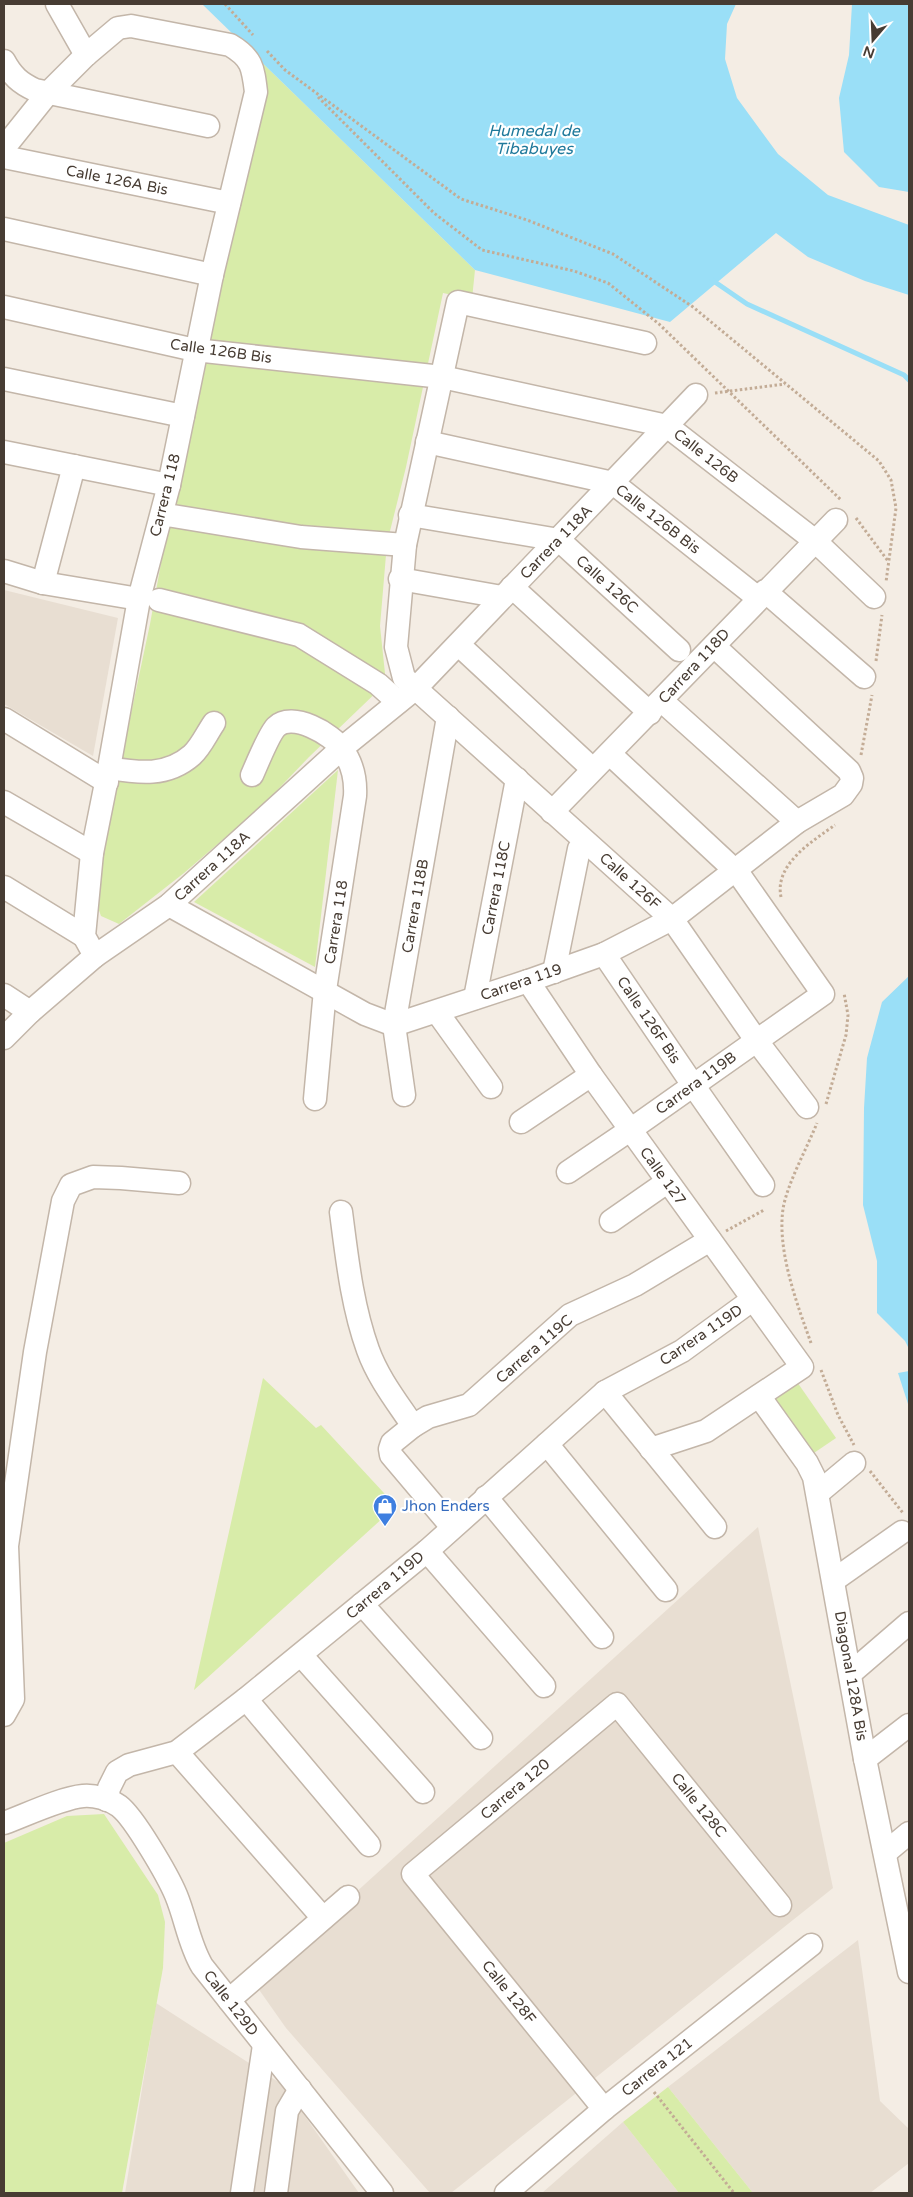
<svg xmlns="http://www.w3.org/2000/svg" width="913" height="2197" font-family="'Varela Round',sans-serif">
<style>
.residential{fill:#e8ded2}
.green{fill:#d8eca9}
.water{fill:#9adff7}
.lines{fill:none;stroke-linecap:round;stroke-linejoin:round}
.stream{stroke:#9adff7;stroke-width:5}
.minor-casing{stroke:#c3b6a9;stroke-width:25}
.path{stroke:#c3ac96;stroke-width:3;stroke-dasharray:2.5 2.5;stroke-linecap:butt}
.minor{stroke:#fff;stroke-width:22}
.labels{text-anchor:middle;stroke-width:4.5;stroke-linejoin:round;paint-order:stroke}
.street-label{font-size:15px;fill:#473c33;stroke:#fff}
.shop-label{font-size:15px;fill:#366cbe;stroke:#fff;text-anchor:start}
.water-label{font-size:16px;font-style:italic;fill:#1f799b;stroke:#fff}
</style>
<rect width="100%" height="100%" fill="#f4ede4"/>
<!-- residential -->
<g class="residential">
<path d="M4 590 118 618 93 756 4 704Z"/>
<path d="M758 1527 833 1888 451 2193H430L286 2028 255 1984Z"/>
<path d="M858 1940 880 2101 909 2129V2163L870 2193H753L668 2087Z"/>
<path d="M156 2003 283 2085 359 2193H265L276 2123 263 2193H125Z"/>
<path d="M623 2122 679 2193H542Z"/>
</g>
<!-- green -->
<g class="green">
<path d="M241 42 475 270 472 299 443 293 406 467 387 543 380 626 386 683 309 757 263 805 184 873 119 924 101 916 96 902 101 855 150 624 182 447 260 91Z"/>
<path d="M338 770 315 967 194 902Z"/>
<path d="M263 1378 316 1428 321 1425 396 1506 194 1690Z"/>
<path d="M795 1379 836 1438 808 1457 767 1399Z"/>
<path d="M104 1814 158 1895 165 1922 163 1968 122 2193H4V1843L67 1816Z"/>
<path d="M668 2087 753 2193H679L623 2122Z"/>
</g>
<!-- water -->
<g class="water">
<path d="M202 4H736L727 24 725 59 737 98 778 154 828 195 909 225V295L865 281 808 257 776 233 670 322 475 270Z"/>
<path d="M852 4H909V192L879 187 844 152 839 98 849 55Z"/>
<path d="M909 976V1349L905 1341 877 1313V1261L863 1205 864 1108 867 1058 882 1002Z"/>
<path d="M909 1371V1407L898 1373Z"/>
</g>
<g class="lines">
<!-- stream -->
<path class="stream" d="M712 280 747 304 904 375 909 380"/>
<!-- minor casing -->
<g class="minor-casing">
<g id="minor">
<path d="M57 4 86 55"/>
<path d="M4 61C12 76 20 83 35 90L208 126"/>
<path d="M4 148 48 93 86 55 118 28 131 26 230 45C252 58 253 67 256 92L212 275 169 485 139 599 109 768 92 853 84 936 95 956"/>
<path d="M4 157 229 203"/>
<path d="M4 229 212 275"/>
<path d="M4 307 195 350 442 377 667 426 814 540 874 597"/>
<path d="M645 343 458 302 405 545 396 647 404 678 672 919 756 1040 807 1107"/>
<path d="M4 379 183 416"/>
<path d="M427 442 613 483 758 598"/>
<path d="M4 452 169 485"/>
<path d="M410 515 559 540 679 650"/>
<path d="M173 516 301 537 405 545"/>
<path d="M4 571 43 583 139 599"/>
<path d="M400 579 502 597"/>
<path d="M43 583 74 466"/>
<path d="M512 587 650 713"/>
<path d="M765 591 864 677"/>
<path d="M159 600 299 635 378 684 398 702"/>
<path d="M459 645 585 762"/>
<path d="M662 701 797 822"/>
<path d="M4 719 107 782"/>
<path d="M610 754 727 863"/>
<path d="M109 768C139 773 167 777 192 755 201 747 207 733 214 723"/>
<path d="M252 775C257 764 269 734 276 727 292 711 332 734 342 749 353 764 356 779 355 796L325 990 315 1099"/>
<path d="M4 802 92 853"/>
<path d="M552 812 836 520"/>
<path d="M4 887 84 936"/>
<path d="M169 905 365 1014 394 1025 528 981 604 954 672 919 797 822 843 795 851 784 852 778 849 771 714 646"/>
<path d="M604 954 693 1085 763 1185"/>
<path d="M554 972 579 849"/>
<path d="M528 981 591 1075 802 1367 706 1431 651 1449"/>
<path d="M4 995 30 1012"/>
<path d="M475 998 517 779"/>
<path d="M437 1012 491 1087"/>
<path d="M4 1038 30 1012 95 956 169 905 342 748 416 688 696 395"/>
<path d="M404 1095 394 1025 448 717"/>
<path d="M521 1122 591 1075"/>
<path d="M568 1172 630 1130 823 994 736 870"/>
<path d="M341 1212C347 1258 352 1306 368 1350 378 1378 397 1402 413 1426"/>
<path d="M611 1221 667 1182"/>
<path d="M605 1392 715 1527"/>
<path d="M759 1396 807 1463 814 1477 865 1759 909 1972"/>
<path d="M547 1444 666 1590"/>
<path d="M818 1493 854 1463"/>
<path d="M486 1497 602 1637"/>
<path d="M452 1527 391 1455 390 1449 392 1443 413 1426 428 1417 469 1405 570 1315 635 1285 710 1240"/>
<path d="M427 1551 544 1686"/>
<path d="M834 1580 902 1532"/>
<path d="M362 1604 481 1738"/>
<path d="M301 1655 423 1792"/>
<path d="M851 1673 909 1623"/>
<path d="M246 1699 369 1845"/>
<path d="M4 1715 13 1699 7 1546 35 1352 63 1201 71 1185 93 1177 121 1178 179 1183"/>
<path d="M177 1752 323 1918"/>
<path d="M865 1759 909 1725"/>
<path d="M107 1800 109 1788 117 1772 129 1765 177 1752 246 1699 427 1551 605 1392 682 1351 752 1300"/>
<path d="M4 1823C26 1815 61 1798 83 1796 95 1795 109 1799 119 1806 134 1817 168 1876 176 1895 186 1919 189 1944 202 1966L382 2193"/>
<path d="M885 1853 909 1833"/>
<path d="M229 2000 348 1897"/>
<path d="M604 2109 413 1874 617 1704 780 1905"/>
<path d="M242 2193 264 2045"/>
<path d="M276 2193 287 2111 300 2089"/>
<path d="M506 2193 604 2109 811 1945"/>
</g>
</g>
<!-- path -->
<g class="path">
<path d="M225 4 253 35"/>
<path d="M267 51 285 70 461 199 527 220 613 254 693 307 879 461 891 480 896 508 886 582"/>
<path d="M318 97 434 213 482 250 574 271 608 283 659 324 841 500"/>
<path d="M715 393 785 384"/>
<path d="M856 518 888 561"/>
<path d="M876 661 882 615"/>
<path d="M861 755 872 695"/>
<path d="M781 897C774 864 813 841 835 825"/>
<path d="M826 1104 846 1035 848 1015 844 993"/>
<path d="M726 1231 764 1210"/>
<path d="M811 1343C797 1304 777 1251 783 1209 787 1184 807 1148 817 1123"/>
<path d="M821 1370 838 1415 854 1445"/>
<path d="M870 1471 903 1513"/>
<path d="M654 2092 734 2193"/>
</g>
<!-- minor -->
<use href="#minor" class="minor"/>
</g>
<!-- icons -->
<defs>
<g id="shop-pin" transform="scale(1.25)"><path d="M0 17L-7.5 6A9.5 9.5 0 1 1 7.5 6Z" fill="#3f7fe0" stroke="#fff"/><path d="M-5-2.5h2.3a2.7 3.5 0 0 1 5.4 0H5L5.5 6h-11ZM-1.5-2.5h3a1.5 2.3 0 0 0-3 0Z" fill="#fff"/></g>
</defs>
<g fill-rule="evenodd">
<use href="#shop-pin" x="385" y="1506"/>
</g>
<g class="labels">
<!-- street labels -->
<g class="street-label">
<text transform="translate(117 180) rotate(11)" y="5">Calle 126A Bis</text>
<text transform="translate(221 351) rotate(8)" y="5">Calle 126B Bis</text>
<text transform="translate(706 456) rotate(38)" y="5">Calle 126B</text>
<text transform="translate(165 495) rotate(-76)" y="5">Carrera 118</text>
<text transform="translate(658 519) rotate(38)" y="5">Calle 126B Bis</text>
<text transform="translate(556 542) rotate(-46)" y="5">Carrera 118A</text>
<text transform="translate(607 584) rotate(42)" y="5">Calle 126C</text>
<text transform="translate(694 666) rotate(-47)" y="5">Carrera 118D</text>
<text transform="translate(212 866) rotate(-42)" y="5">Carrera 118A</text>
<text transform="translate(630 881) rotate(42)" y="5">Calle 126F</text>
<text transform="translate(496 888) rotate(-79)" y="5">Carrera 118C</text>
<text transform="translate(415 906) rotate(-80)" y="5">Carrera 118B</text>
<text transform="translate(336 922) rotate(-81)" y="5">Carrera 118</text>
<text transform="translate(521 982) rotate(-19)" y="5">Carrera 119</text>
<text transform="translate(649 1020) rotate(56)" y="5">Calle 126F Bis</text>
<text transform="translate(696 1083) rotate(-36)" y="5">Carrera 119B</text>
<text transform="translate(663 1176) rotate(54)" y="5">Calle 127</text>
<text transform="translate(701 1335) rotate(-34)" y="5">Carrera 119D</text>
<text transform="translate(534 1349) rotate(-41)" y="5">Carrera 119C</text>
<text transform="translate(385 1585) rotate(-40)" y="5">Carrera 119D</text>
<text transform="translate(851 1676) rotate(80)" y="5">Diagonal 128A Bis</text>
<text transform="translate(515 1789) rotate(-40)" y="5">Carrera 120</text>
<text transform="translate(699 1805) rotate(51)" y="5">Calle 128C</text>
<text transform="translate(509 1992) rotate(51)" y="5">Calle 128F</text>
<text transform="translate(231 2003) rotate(52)" y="5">Calle 129D</text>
<text transform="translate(657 2067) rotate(-38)" y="5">Carrera 121</text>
</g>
<!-- shop labels -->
<g class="shop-label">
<text x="402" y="1511">Jhon Enders</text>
</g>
<!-- water labels -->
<g class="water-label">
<text x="534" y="136">Humedal de<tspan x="534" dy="18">Tibabuyes</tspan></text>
</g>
</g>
<!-- border -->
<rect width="913" height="2197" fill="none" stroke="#473c33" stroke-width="10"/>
<!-- north arrow -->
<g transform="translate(873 40) rotate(199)" stroke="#ffffff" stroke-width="4" paint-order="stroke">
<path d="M0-4L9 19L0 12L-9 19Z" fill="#473c33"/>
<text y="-8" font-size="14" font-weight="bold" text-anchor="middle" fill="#473c33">N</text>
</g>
</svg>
